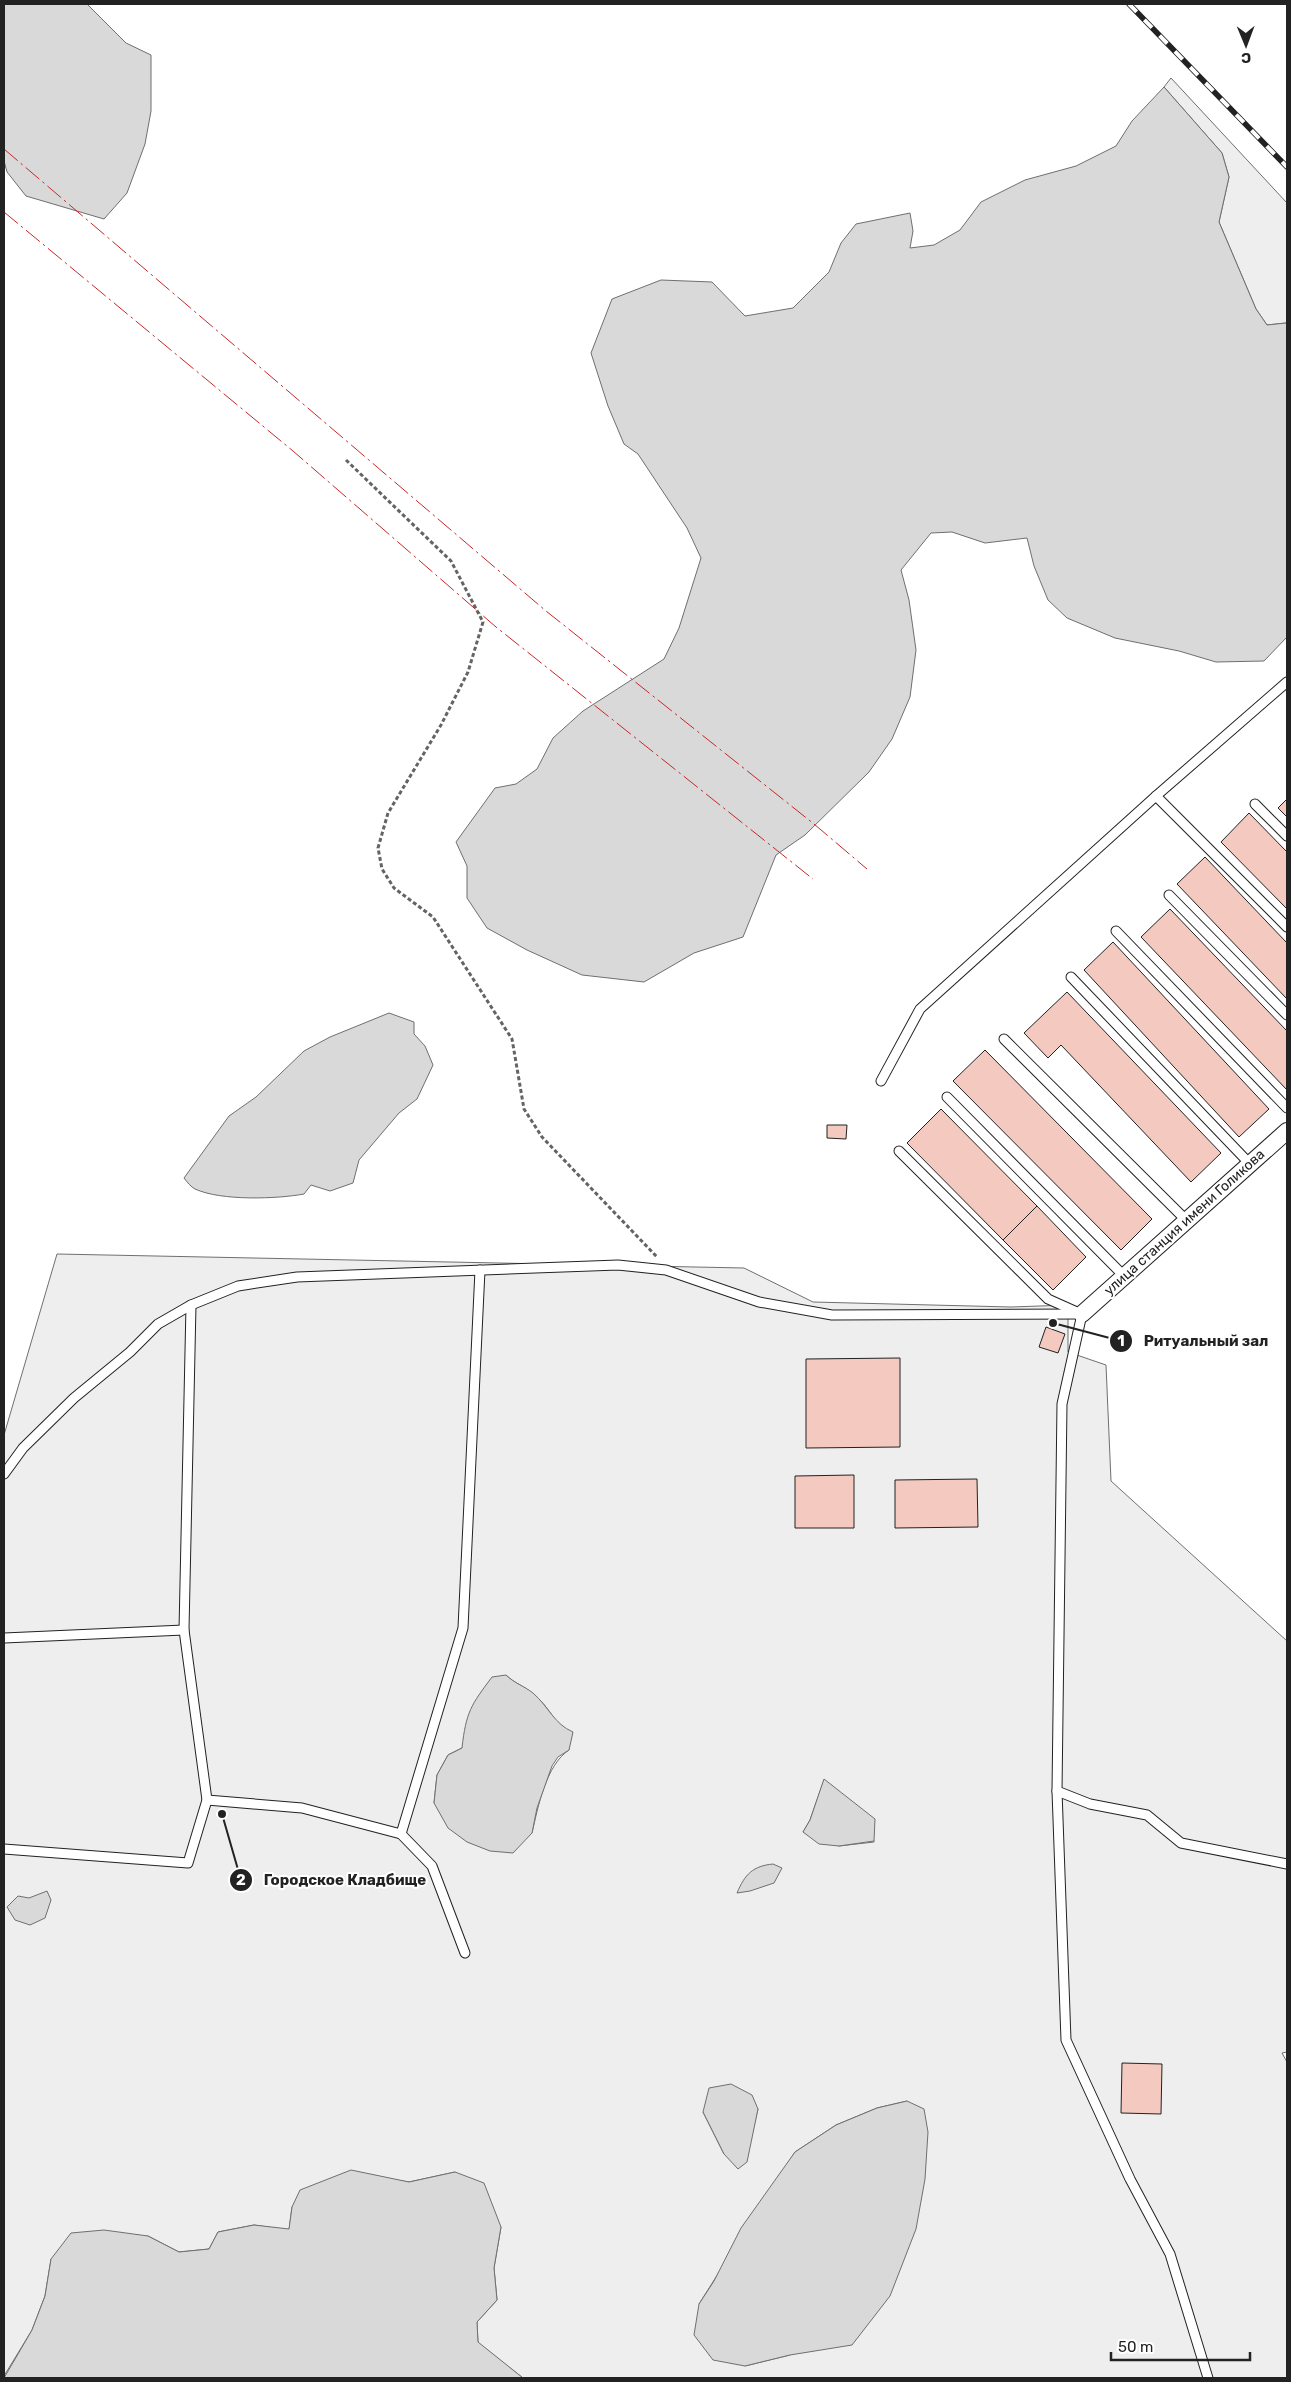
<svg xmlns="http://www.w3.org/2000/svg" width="1291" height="2382" font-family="Rubik,sans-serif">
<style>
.green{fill:#eee;stroke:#6f6f6f;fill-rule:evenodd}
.water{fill:#d9d9d9;stroke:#6f6f6f}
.building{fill:#f3c9c0;stroke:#222}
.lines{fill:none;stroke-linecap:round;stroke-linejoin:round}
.lane-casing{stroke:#222;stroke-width:11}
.street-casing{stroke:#222;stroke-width:18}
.path{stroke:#646464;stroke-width:3;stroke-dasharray:4 2.5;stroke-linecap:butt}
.lane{stroke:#fff;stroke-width:9}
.street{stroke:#fff;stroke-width:16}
.rail-casing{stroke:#222;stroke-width:5.5}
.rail{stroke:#fff;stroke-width:4;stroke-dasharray:11;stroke-linecap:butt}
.power{stroke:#c62828;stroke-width:1;stroke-dasharray:18 4 2.5 4;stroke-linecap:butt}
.labels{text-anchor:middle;stroke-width:4;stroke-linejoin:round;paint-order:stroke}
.street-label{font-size:14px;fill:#222;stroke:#fff}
.leader{fill:none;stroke:#222;stroke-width:2}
.callout-dot{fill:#222;stroke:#fff;stroke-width:2}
.mark-label{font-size:15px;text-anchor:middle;font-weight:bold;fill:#fff}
.callout-label{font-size:15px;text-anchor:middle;font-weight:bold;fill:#222;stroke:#fff;stroke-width:4;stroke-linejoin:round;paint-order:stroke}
</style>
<rect width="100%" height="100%" fill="#fff"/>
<!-- green -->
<g class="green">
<path d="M1171 78 1287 203V325L1286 323 1267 325 1256 309 1219 222 1229 177 1222 153 1164 87Z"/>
<path d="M57 1254 744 1268 813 1302 1011 1307 1068 1305V1352L1106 1365 1111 1481 1287 1641V2052L1282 2053 1287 2062V2378H523L478 2343 477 2322 497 2300 494 2268 501 2227 455 2172 409 2182 383 2178 292 2207 289 2230 254 2225 218 2232 209 2249 179 2252 148 2236 51 2259 45 2296 32 2330 4 2376V1435ZM506 1675C514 1683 524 1686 532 1693 551 1708 560 1728 569 1750 546 1765 538 1807 532 1833L434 1803 437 1775 448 1755 462 1748ZM824 1780 874 1841V1842L839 1846 803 1832 810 1820ZM907 2101 790 2355 745 2366 699 2304 795 2152 836 2125 877 2108ZM758 2109 752 2133 724 2154 703 2112Z"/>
</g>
<!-- water -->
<g class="water">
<path d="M4 4H87L126 43 151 55V111L145 144 127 193 104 219 26 196 7 172 4 161Z"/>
<path d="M1164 87 1222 153 1229 177 1219 222 1256 309 1267 325 1286 323 1287 325V637L1264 661 1216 662 1179 651 1115 638 1067 618 1048 600 1034 566 1027 538 985 543 952 532 931 533 901 570 909 600 916 650 910 697 892 739 869 772 805 835 776 855 743 937 694 953 644 982 582 975 527 950 487 928 467 898V866L456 842 495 788 516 784 537 769 553 738 583 711 664 659 679 628 701 558 687 528 638 454 624 444 608 406 591 353 612 299 661 280 712 282 745 316 793 308 829 272 841 243 856 224 910 213 913 231 910 248 934 245 960 230 981 202 1025 180 1076 166 1116 146 1132 121Z"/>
<path d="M389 1013 414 1022V1034L425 1046 433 1065 417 1099 399 1113 359 1160 353 1183 330 1191 311 1185 304 1194C277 1199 221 1201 195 1189 191 1187 187 1182 184 1178L229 1116 256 1097 304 1051 330 1037Z"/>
<path d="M506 1675C514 1683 524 1686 533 1693 549 1707 554 1724 573 1732L569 1750 558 1757 552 1766 537 1808 532 1833 513 1853 490 1851 467 1842 448 1828 434 1803 437 1775 448 1755 462 1748C466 1712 471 1705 492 1677Z"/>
<path d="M824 1779 875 1819 874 1841 839 1846 819 1844 803 1832 810 1820Z"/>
<path d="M773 1864 782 1868 774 1883 750 1891 737 1893C745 1874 753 1866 773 1864Z"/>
<path d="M47 1891 51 1900 45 1918 30 1925 15 1920 7 1907 18 1896 29 1898Z"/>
<path d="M731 2084 752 2095 758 2109 747 2162 738 2169 724 2154 703 2112 709 2088Z"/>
<path d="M907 2101 924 2109 928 2132 925 2179 916 2229 890 2296 852 2345 790 2355 745 2366 713 2360 694 2335 699 2304 714 2281 741 2228 795 2152 836 2125 877 2108Z"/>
<path d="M351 2170 409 2182 455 2172 484 2183 501 2227 494 2268 497 2300 477 2322 478 2342 523 2378H4L32 2330 45 2296 51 2259 71 2233 104 2230 148 2236 179 2252 209 2249 218 2232 254 2225 289 2229 292 2207 300 2190Z"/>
</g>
<!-- building -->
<g class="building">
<path d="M1287 799V817L1278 808Z"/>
<path d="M1249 813 1287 852V909L1221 842Z"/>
<path d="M1205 857 1287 943V999L1177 884Z"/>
<path d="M1170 909 1287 1031V1090L1141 937Z"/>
<path d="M1113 942 1269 1109 1239 1137 1084 970Z"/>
<path d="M1067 992 1221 1153 1191 1182 1061 1045 1048 1058 1024 1033Z"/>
<path d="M985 1050 1152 1219 1121 1250 953 1081Z"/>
<path d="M941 1109 1037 1206 1003 1240 907 1143Z"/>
<path d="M827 1125H847L846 1139 827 1138Z"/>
<path d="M1037 1206 1086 1257 1053 1290 1003 1240Z"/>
<path d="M1046 1327 1065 1334 1058 1353 1039 1347Z"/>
<path d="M900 1358V1447L806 1448V1359Z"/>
<path d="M854 1475V1528H795V1476Z"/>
<path d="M977 1479 978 1527 895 1528V1480Z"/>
<path d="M1122 2063 1162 2064 1161 2114 1121 2113Z"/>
</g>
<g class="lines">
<!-- lane casing -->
<g class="lane-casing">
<g id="lane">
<path d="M1156 796 1287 927"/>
<path d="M1255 804 1287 836"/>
<path d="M1169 895 1287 1015"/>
<path d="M1116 931 1287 1108"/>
<path d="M1071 977 1250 1164"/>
<path d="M1004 1039 1186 1220"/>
<path d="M881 1081 920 1009 1156 796 1287 682"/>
<path d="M947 1097 1124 1276"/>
<path d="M899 1151 1048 1299 1077 1312"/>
<path d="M1082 1314 1062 1404 1057 1791 1066 2040 1130 2179 1170 2254 1208 2378"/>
<path d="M4 1474 23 1448 74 1398 130 1352 158 1324 191 1305 238 1286 297 1277 618 1265 666 1270 759 1302 832 1315 1082 1314"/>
<path d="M4 1638 184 1630"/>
<path d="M1057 1791 1090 1804 1147 1815 1181 1843 1287 1864"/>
<path d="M207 1800 302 1808 401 1834 463 1628 480 1270"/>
<path d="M401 1834 432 1866 465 1953"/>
<path d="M4 1849 188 1863 207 1800 184 1630 191 1305"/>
</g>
</g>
<!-- street casing -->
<g class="street-casing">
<path id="street" d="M1082 1314 1287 1131"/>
</g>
<!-- path -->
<path class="path" d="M346 460 451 561 483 622 468 672 441 725 388 813 378 848 382 869 394 888 433 917 512 1039 524 1109 542 1137 657 1257"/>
<!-- lane -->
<use href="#lane" class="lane"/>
<!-- street -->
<use href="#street" class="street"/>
<!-- rail casing -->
<g class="rail-casing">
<path id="rail" d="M1129 4 1287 167"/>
</g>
<!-- rail -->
<use href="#rail" class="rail"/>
<!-- power -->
<g class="power">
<path d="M4 149 546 611 814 824 867 869"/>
<path d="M4 212 293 451 496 627 813 879"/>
</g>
</g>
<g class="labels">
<!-- street labels -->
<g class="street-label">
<text transform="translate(1184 1222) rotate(-42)" y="5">улица станция имени Голикова</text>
</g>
</g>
<!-- callouts -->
<path class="leader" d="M1053 1323L1121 1341M222 1814L241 1880"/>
<g class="callout-dot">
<circle cx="1053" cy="1323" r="5"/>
<circle cx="222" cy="1814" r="5"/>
<circle cx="1121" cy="1341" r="12"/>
<circle cx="241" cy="1880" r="12"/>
</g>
<g class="mark-label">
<text x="1121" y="1346">1</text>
<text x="241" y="1885">2</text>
</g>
<g class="callout-label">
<text x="1206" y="1346">Ритуальный зал</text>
<text x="345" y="1885">Городское Кладбище</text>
</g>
<!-- border -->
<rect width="1291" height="2382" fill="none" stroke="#222222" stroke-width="10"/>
<!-- north arrow -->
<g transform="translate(1246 45) rotate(179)" stroke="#ffffff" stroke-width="4" paint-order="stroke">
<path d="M0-4L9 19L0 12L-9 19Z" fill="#222222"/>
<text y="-8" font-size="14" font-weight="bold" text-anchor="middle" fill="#222222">С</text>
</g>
<!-- scale -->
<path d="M1111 2352v8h139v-8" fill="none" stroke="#222222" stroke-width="2.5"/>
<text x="1118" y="2352" font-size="15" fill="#222222" stroke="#ffffff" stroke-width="4" paint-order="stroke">50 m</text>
</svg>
